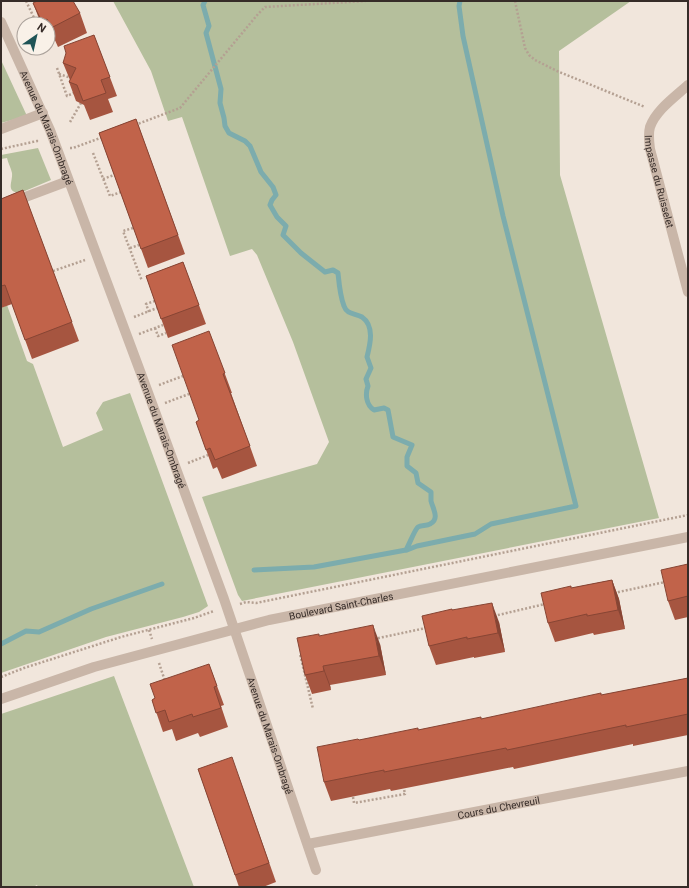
<svg xmlns="http://www.w3.org/2000/svg" width="689" height="888" font-family="Roboto,sans-serif">
<style>
.green{fill:#b5bf9c}
.lines{fill:none;stroke-linecap:round;stroke-linejoin:round}
.stream{stroke:#7cacad;stroke-width:5}
.path{stroke:#b4a092;stroke-width:2.5;stroke-dasharray:2 2;stroke-linecap:butt}
.minor{stroke:#c9b6a8;stroke-width:10}
.wall{fill:#a65540}
.shaded-wall{fill:#874534}
.building{fill:#c1634a;stroke:#874534}
.labels{text-anchor:middle;stroke-width:4;stroke-linejoin:round;paint-order:stroke}
.street-label{font-size:10px;fill:#362c28;stroke:#f9f1e8}
</style>
<rect width="100%" height="100%" fill="#f1e6dc"/>
<!-- green -->
<g class="green">
<path d="M113 1H164L170 2 174 1H631L559 51 560 175 659 518 242 601 238 595 202 497 317 464 329 442 293 342 257 255 252 249 230 256 182 117 168 121 151 71Z"/>
<path d="M1 60 27 116 1 123Z"/>
<path d="M38 148 51 180 20 193C5 192 13 182 12 173 11 168 8 163 7 158L1 159V155Z"/>
<path d="M7 305 27 361 33 364 63 447 103 430 96 413 103 402 130 393 208 606 199 612 183 617 106 637 1 673V308Z"/>
<path d="M114 676 194 887H38L37 885 33 887H1V714Z"/>
</g>
<g class="lines">
<!-- stream -->
<g class="stream">
<path d="M205 1 203 5 209 26 206 33 221 89 220 103 224 118 225 126 229 133 245 141 250 146 261 172 273 187 276 195 272 200 270 205 277 217 286 226 283 235 301 253 325 272 333 270 338 273C339 283 340 296 344 306 347 315 355 313 362 317 375 326 370 345 367 357L371 368 366 379 368 386C365 394 366 405 374 410L384 408 388 410 393 437 412 445 407 457V466L416 473 418 483 431 492C431 495 431 498 431 501 433 509 440 519 430 524 427 526 421 525 418 527 415 529 409 545 406 550L314 567 254 570"/>
<path d="M407 550 417 546 475 534 491 524 576 506 503 216 463 36 459 6 460 1"/>
<path d="M1 644 26 631 39 632 91 609 162 584"/>
</g>
<!-- path -->
<g class="path">
<path d="M26 1 37 24"/>
<path d="M515 1 525 48 529 55 535 60 557 71 645 107"/>
<path d="M57 68 67 96 76 92"/>
<path d="M59 74 71 78"/>
<path d="M70 122 81 103"/>
<path d="M135 125 180 108 258 14 265 7 366 1"/>
<path d="M70 148H73L103 137"/>
<path d="M1 149 37 141H39"/>
<path d="M93 153 110 196 121 192"/>
<path d="M103 179 114 175"/>
<path d="M133 228 123 231 142 281"/>
<path d="M130 248 139 245"/>
<path d="M53 271 85 260"/>
<path d="M149 312 146 304 155 301"/>
<path d="M134 317 157 308"/>
<path d="M155 328 158 336 166 333"/>
<path d="M139 334 163 325"/>
<path d="M159 385 183 376"/>
<path d="M165 403 189 394"/>
<path d="M188 463 208 455"/>
<path d="M614 593 665 582"/>
<path d="M240 604 246 602 256 603 688 515"/>
<path d="M494 616 545 604"/>
<path d="M149 630 152 639"/>
<path d="M374 639 426 628"/>
<path d="M303 654H300L313 709"/>
<path d="M159 663 165 681"/>
<path d="M1 677 24 668 121 637 194 618 214 611"/>
<path d="M353 797 354 803 405 794 404 789"/>
</g>
<!-- minor -->
<g class="minor">
<path id="s1" d="M1 22 50 130 143 379 224 599 316 870"/>
<path id="s2" d="M688 85C675 97 656 110 650 127 648 134 649 141 650 149L688 292"/>
<path d="M1 129 43 113"/>
<path d="M1 204 4 205 68 181"/>
<path id="s3" d="M1 699 94 667 269 620 688 537"/>
<path id="s4" d="M308 844 688 771"/>
</g>
</g>
<!-- wall -->
<g class="wall">
<path d="M33 3 80 13 87 33 58 47 54 38 49 41 48 38V24H41Z"/>
<path d="M94 35 117 96 108 99 113 112 90 120 84 105 76 101 69 82 70 80 63 63Z"/>
<path d="M136 119 185 254 148 268 99 133Z"/>
<path d="M23 190 79 341 32 359 12 304 1 308V199Z"/>
<path d="M183 262 206 324 168 338 146 276Z"/>
<path d="M209 331 232 393H231L257 466 222 479 217 467 213 469 196 422 199 420Z"/>
<path d="M688 564V617L675 620 668 601Z"/>
<path d="M612 580 619 599 625 629 594 635 593 633 555 642 548 623 571 588Z"/>
<path d="M452 610 499 622 505 652 474 658V657L436 665 429 646Z"/>
<path d="M319 636 380 644 386 675 330 685 331 690 312 694 305 675Z"/>
<path d="M209 664 224 705 221 706 228 727 200 737 198 733 176 741 172 729 163 732 152 700 155 698Z"/>
<path d="M688 678V735L633 746V744L514 769 513 767 391 791 390 789 331 801 324 782 359 740 481 719Z"/>
<path d="M198 769 239 777 276 882 263 887H239Z"/>
</g>
<!-- shaded-wall -->
<g class="shaded-wall">
<path d="M612 580 619 599 625 629 618 610Z"/>
<path d="M492 603 499 622 505 652 498 633Z"/>
<path d="M373 625 380 644 386 675 379 656Z"/>
<path d="M323 666 330 685 331 690 324 671Z"/>
</g>
<!-- building -->
<g class="building">
<path d="M37 1H73L80 13 51 28 47 19 42 22 33 3Z"/>
<path d="M94 35 110 77 101 80 106 93 83 101 77 85 69 82 76 68 63 63 66 53 64 46Z"/>
<path d="M136 119 178 235 141 249 99 133Z"/>
<path d="M23 190 72 322 25 340 5 285 1 286V199Z"/>
<path d="M183 262 199 305 161 319 146 276Z"/>
<path d="M209 331 225 373 223 374 250 446 215 460 210 448 206 450 196 422 199 420 172 345Z"/>
<path d="M688 564V596L668 601 661 570Z"/>
<path d="M612 580 618 610 587 616V614L548 623 541 593 571 586V588Z"/>
<path d="M492 603 498 633 467 639V637L429 646 422 616 452 609V610Z"/>
<path d="M373 625 379 656 323 666 324 671 305 675 297 638 319 634V636Z"/>
<path d="M209 664 217 686 214 687 221 708 193 717 192 714 169 722 165 710 156 713 152 700 155 698 150 684Z"/>
<path d="M688 678V714L626 727V725L507 750 506 748 384 772V770L324 782 317 747 358 739 359 740 418 728V730L481 717V719L601 693V695Z"/>
<path d="M232 757 269 863 235 875 198 769Z"/>
</g>
<g class="labels">
<!-- street labels -->
<g class="street-label">
<text dy="4" stroke="none"><textPath href="#s1" startOffset="115">Avenue du Marais-Ombragé</textPath></text>
<text dy="4" stroke="none"><textPath href="#s2" startOffset="113">Impasse du Ruisselet</textPath></text>
<text dy="4" stroke="none"><textPath href="#s1" startOffset="439">Avenue du Marais-Ombragé</textPath></text>
<text dy="4" stroke="none"><textPath href="#s3" startOffset="353">Boulevard Saint-Charles</textPath></text>
<text dy="4" stroke="none"><textPath href="#s1" startOffset="763">Avenue du Marais-Ombragé</textPath></text>
<text dy="4" stroke="none"><textPath href="#s4" startOffset="194">Cours du Chevreuil</textPath></text>
</g>
</g>
<!-- border -->
<rect width="689" height="888" fill="none" stroke="#362c28" stroke-width="4"/>
<!-- north arrow -->
<g transform="translate(36 36) rotate(34)"><circle r="19" fill="#f9f1e8" stroke="#aba29b"/>
<path d="M0-3L7 15L0 10L-7 15Z" fill="#1f5456"/>
<text y="-6" font-size="11" font-weight="bold" text-anchor="middle" fill="#362c28">N</text>
</g>
</svg>
